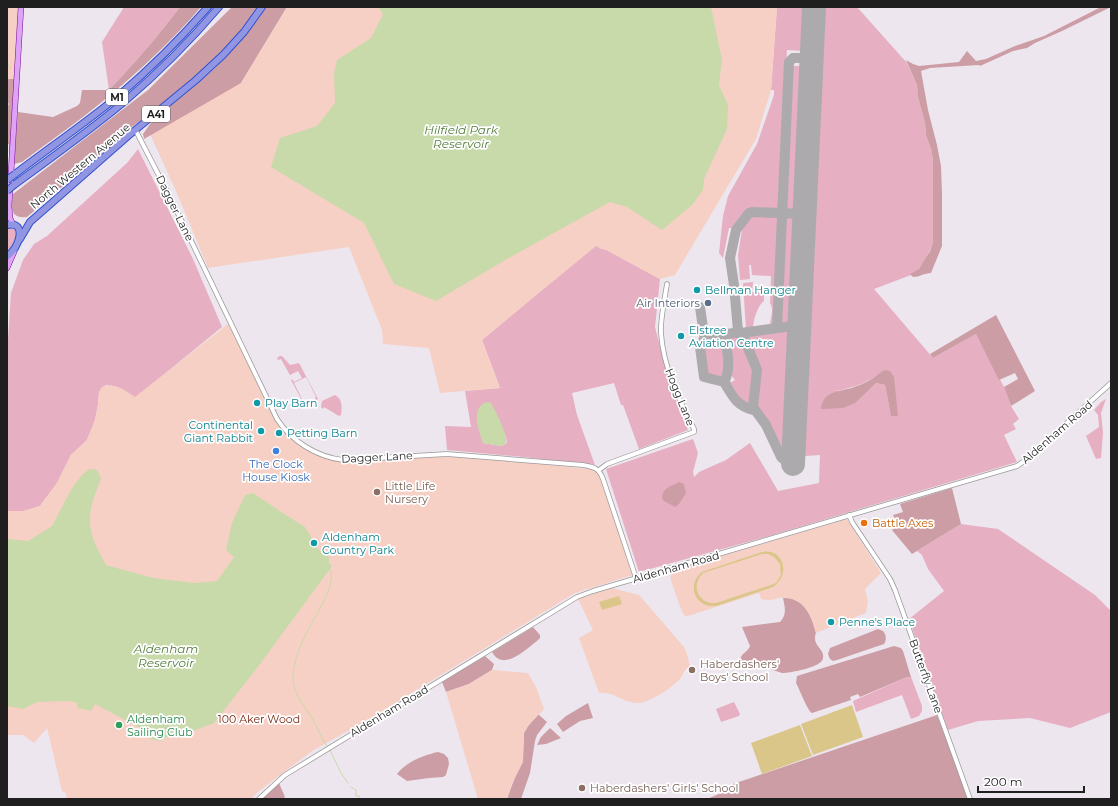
<svg xmlns="http://www.w3.org/2000/svg" width="1118" height="806" font-family="Montserrat,sans-serif">
<style>
.grass{fill:#e6afc2;fill-rule:evenodd}
.forest{fill:#cc9da4}
.park{fill:#f7d0c5}
.pitch{fill:#dac688;fill-rule:evenodd}
.water{fill:#c8daa9}
.lines{fill:none;stroke-linecap:round;stroke-linejoin:round}
.stream{stroke:#c8daa9;stroke-width:1}
.taxiway{stroke:#adaaae;stroke-width:10}
.runway{stroke:#adaaae;stroke-width:24}
.minor-casing{stroke:#999;stroke-width:5.5}
.major-casing{stroke:#770892;stroke-width:6}
.highway-casing{stroke:#2f50d1;stroke-width:8}
.minor{stroke:#fff;stroke-width:4}
.major{stroke:#dea3f7;stroke-width:5}
.highway{stroke:#9296e2;stroke-width:6}
.highway-bridge-casing{stroke:#2f50d1;stroke-width:8;stroke-linecap:butt}
.highway-bridge{stroke:#9296e2;stroke-width:6}
.culture-dot{fill:#0f9aa8;stroke:#fff;stroke-width:1.5}
.service-dot{fill:#5c6f8a;stroke:#fff;stroke-width:1.5}
.shop-dot{fill:#3f7fe0;stroke:#fff;stroke-width:1.5}
.education-dot{fill:#8d6e63;stroke:#fff;stroke-width:1.5}
.food-dot{fill:#e8710a;stroke:#fff;stroke-width:1.5}
.leisure-dot{fill:#2e9e5b;stroke:#fff;stroke-width:1.5}
.labels{text-anchor:middle;stroke-width:3.5;stroke-linejoin:round;paint-order:stroke}
.shield{fill:#fff;stroke:#626262;stroke-width:1}
.shield-label{font-size:10px;font-weight:bold;fill:#1f1f1f}
.street-label{font-size:11px;fill:#1f1f1f;stroke:#fff}
.culture-label{font-size:11px;fill:#0d838f;stroke:#fff;text-anchor:start}
.service-label{font-size:11px;fill:#4e5e75;stroke:#fff;text-anchor:end}
.shop-label{font-size:11px;fill:#366cbe;stroke:#fff}
.education-label{font-size:11px;fill:#785e54;stroke:#fff;text-anchor:start}
.food-label{font-size:11px;fill:#c56008;stroke:#fff;text-anchor:start}
.leisure-label{font-size:11px;fill:#27864d;stroke:#fff;text-anchor:start}
.park-label{font-size:11px;fill:#782812;stroke:#fff}
.water-label{font-size:12px;font-style:italic;fill:#547c3d;stroke:#fff}
</style>
<rect width="100%" height="100%" fill="#ede6ef"/>
<!-- grass -->
<g class="grass">
<path d="M124 7H180C158 36 134 64 109 90L102 42Z"/>
<path d="M777 7H806L804 51 787 50 786 66H804L792 318 786 324 772 326 770 323C771 317 774 309 770 303L771 276 752 275 751 265H749L750 279 740 280 738 255 742 230 738 229 748 215 744 214 734 228H729L723 258 719 253 723 216 728 196 757 144 774 95V90H771Z"/>
<path d="M823 7H857L907 63 917 85 918 97 925 123 926 135 931 149 933 160V242C931 248 924 264 919 269 917 271 913 272 911 274V275L874 289 933 358 976 334 1004 387 1011 406 1019 419 1013 424 1016 429 1004 435 1017 462 766 537 639 572 606 469 693 439 698 453 693 472 694 477 699 472 726 460 750 443 778 491 819 483 820 455 805 456 801 454ZM884 370 891 416 885 385 876 383 868 390 836 391C856 387 868 383 884 370Z"/>
<path d="M138 149 193 259 222 327 135 398C125 390 118 386 106 385L99 392 98 405 95 420 87 440 71 455 57 483 40 506 24 511H7V355L11 293 23 260 34 244 47 236 127 163Z"/>
<path d="M610 202 623 259 660 279 655 327 670 385 688 430 639 449 623 405H621L614 383 572 393 577 415 595 465 524 457 447 450 445 426 471 427 465 391 500 388 482 340 589 250ZM477 419 505 434 507 442 506 444 501 446 483 443Z"/>
<path d="M9 227 15 230 17 237 11 250 7 253V228Z"/>
<path d="M753 282 752 292 764 293V301C757 306 753 321 753 329L746 330 743 283Z"/>
<path d="M786 329H790L791 333 786 453 782 455 767 422 755 407 759 369 745 335Z"/>
<path d="M739 336 743 338 750 355 756 372 751 405 749 407C738 402 731 391 727 380L732 382 735 380 730 374V350L726 338Z"/>
<path d="M723 339 726 351V375L724 377 707 374 703 350 708 341Z"/>
<path d="M280 356H282L290 365 299 363 318 399 316 400 315 398 316 397 306 377 294 383 304 403H306L307 405 305 406 291 380 292 379 294 382 302 378 298 371 290 375 291 377 281 359 278 360 277 358Z"/>
<path d="M335 395C343 399 342 408 341 415L339 416 324 407 323 409 321 407 322 401Z"/>
<path d="M1106 399 1101 413 1103 433 1101 458 1096 459 1086 436 1099 427 1098 415 1094 410 1101 402Z"/>
<path d="M961 524 998 529 1095 595 1111 611V712L1070 728 1030 718 978 721 948 730 909 619 944 591 928 569 922 555 917 551Z"/>
<path d="M907 677H911L922 706V711L919 716 911 719 902 695 856 712 853 701Z"/>
<path d="M734 702 740 714 739 716 721 722 716 709Z"/>
</g>
<!-- forest -->
<g class="forest">
<path d="M7 7H19L11 152 9 154V144H7V107L9 104 7 102Z"/>
<path d="M180 7H201C166 48 125 84 83 117 63 132 42 147 22 162L14 164 18 112 53 117 77 106 80 103 82 90H109C134 64 158 36 180 7Z"/>
<path d="M232 7H260L250 21 213 62 165 103 133 126 27 217C9 219 12 207 13 194L148 90Z"/>
<path d="M266 7H287L241 83 171 179 151 135 144 139 143 134 150 124C171 104 194 87 215 68 234 49 252 29 266 7Z"/>
<path d="M1101 7H1111L1062 31 1035 43 1027 48 1013 51 980 66 979 65 930 68 921 71 928 110 937 145 941 166 942 194V246L931 273C924 273 920 277 913 277L910 274 919 269 930 251 933 242V160L931 149 926 135 925 123 918 97 917 85 906 60 913 64 919 66 959 62 967 51 976 61 986 59 1015 46 1044 36Z"/>
<path d="M996 315 1035 391 1011 406 1004 387 1018 379 1015 373 999 380 976 334 933 358 930 354Z"/>
<path d="M884 370 890 371 894 377 898 416H891L885 385 876 383 855 403 843 408 821 409C823 389 843 392 857 386 867 383 876 376 884 370Z"/>
<path d="M679 482 684 484 686 493 679 504 675 507 664 501 662 498C663 487 671 487 679 482Z"/>
<path d="M952 488 961 524 912 554 892 530 898 525 893 515 903 512 900 504Z"/>
<path d="M783 598C804 597 812 616 816 633 811 646 825 648 823 658 823 667 790 673 782 673 778 672 774 670 770 669 761 666 749 664 740 660 741 653 748 652 750 646L742 627 780 622C787 615 785 607 783 598Z"/>
<path d="M533 627 540 635V638L537 641C525 650 503 672 492 652Z"/>
<path d="M878 629 883 631C886 635 887 639 884 644L837 660 833 661 830 659 828 654 830 648Z"/>
<path d="M894 646 901 648 903 651 911 677H907L860 697 858 694 850 697 851 700 812 713C807 710 800 690 796 683L797 676Z"/>
<path d="M485 656 494 664 492 670 469 684 446 692 442 682Z"/>
<path d="M588 703 593 718 580 721 563 732 557 724 566 716Z"/>
<path d="M538 714 547 722 537 735 535 741 530 773 521 799H507L523 755 524 733 528 726Z"/>
<path d="M937 715 968 799H707L721 793 733 784Z"/>
<path d="M550 728 561 738 546 744 537 745 541 737Z"/>
<path d="M438 752 444 754 448 758 449 764 446 775 443 777 429 778 407 781 397 774C406 762 424 755 438 752Z"/>
<path d="M279 783 285 797 283 799H262Z"/>
</g>
<!-- park -->
<g class="park">
<path d="M7 7H19L15 79H7Z"/>
<path d="M287 7H777L771 90 756 139 675 275 660 279 606 250 601 249 596 246 482 340 500 388 440 393 429 348 383 344 382 330 349 247 208 268 179 198 151 135 241 83Z"/>
<path d="M228 324 279 426 289 437 307 450 332 460 349 461H366L408 457 439 455 463 456 589 469 595 471 599 475 633 575 575 593 366 721 312 751 259 791 251 799H67L66 793 62 791 47 728 34 743 23 735H7V511H24L40 506 57 483 71 455 87 440 95 420 98 405 99 392 102 387C114 382 125 390 135 397Z"/>
<path d="M847 519 881 573 865 589 868 601 866 613 816 633C811 614 803 595 779 598 772 600 768 601 761 599L759 593 688 616H685L682 612 671 581 670 571Z"/>
<path d="M612 588 639 595 684 647 687 654 690 667C683 669 684 674 680 679 673 687 654 699 644 702 626 707 615 690 599 693L579 638 593 630 578 599Z"/>
<path d="M492 670 528 673 536 687 544 709 528 726 524 733 523 762 512 784 507 799H478L446 692 469 684Z"/>
</g>
<!-- pitch -->
<g class="pitch">
<path d="M762 552C784 548 791 575 773 587L716 606C695 608 686 585 702 572ZM762 554H768L774 557 780 564 781 575 776 583 771 585 716 603C698 605 690 585 703 573Z"/>
<path d="M619 596 622 604 602 610 599 602Z"/>
<path d="M852 705 863 737 813 755 801 724Z"/>
<path d="M800 725 812 756 762 774 751 743Z"/>
</g>
<!-- water -->
<g class="water">
<path d="M378 7H711L722 60 719 85 728 105 727 129 704 179 703 190 692 205 662 230 627 207 610 202 507 259 436 301 394 284 364 223 271 167 280 138 317 126 335 103 334 73 337 60 371 38 383 14Z"/>
<path d="M486 402 491 403C496 412 508 434 506 444L501 446 483 443C479 431 470 409 486 402Z"/>
<path d="M89 469 97 470 101 478C97 491 89 506 90 521 90 537 99 552 106 565L153 578 195 583 217 581 234 557 226 550 232 523 245 495 253 493 286 515 305 527 310 535 313 545 329 557V563L332 566 260 664 214 723 191 732 177 731 160 741 150 739 140 728 95 704 91 711 78 708 76 702 65 701 37 702 23 709 7 706V539L28 541 52 526 72 488 81 476Z"/>
</g>
<g class="lines">
<!-- stream -->
<g class="stream">
<path d="M7 62 11 69"/>
<path d="M328 748C322 738 317 728 312 718 305 706 294 695 293 680 292 667 299 648 305 636 312 620 338 585 330 569"/>
<path d="M330 750 341 773 348 783"/>
<path d="M351 787 356 790V796H359L360 799"/>
</g>
<!-- taxiway -->
<g class="taxiway">
<path d="M700 307 704 335 705 337 700 347 704 377 724 382C733 397 736 405 753 410"/>
<path d="M792 326 798 322 800 315"/>
<path d="M777 328 789 62 793 58H804L809 60 812 65"/>
<path d="M724 335C727 348 732 369 724 382"/>
<path d="M705 337 734 333H741L792 326 797 328 799 333"/>
<path d="M794 454 790 459H783L781 457 766 425 753 407 757 370 744 338 738 331 734 285 730 258 736 230 749 213 752 212 805 214"/>
</g>
<!-- runway -->
<path class="runway" d="M793 464 814 7"/>
<!-- minor casing -->
<g class="minor-casing">
<g id="minor">
<path d="M136 131 171 199 277 419C291 441 317 457 343 460L447 454 583 465C594 467 599 468 603 479L636 578"/>
<path d="M599 470 607 464 694 432V429C679 400 663 366 661 333 660 321 665 297 667 284"/>
<path d="M849 515 852 522 890 579 895 590 970 799"/>
<path d="M259 799 285 775 577 597 593 591 1017 466 1027 459 1111 383"/>
</g>
</g>
<!-- major casing -->
<g class="major-casing">
<g id="major">
<path d="M13 225 10 218 9 206 21 7"/>
<path d="M7 268 14 252"/>
</g>
</g>
<!-- highway casing -->
<g class="highway-casing">
<g id="highway">
<path d="M15 174C49 148 84 124 117 97 150 69 180 39 208 7"/>
<path d="M14 185C51 158 89 131 124 102 158 73 190 41 219 7"/>
<path d="M7 225C28 220 19 250 7 256"/>
<path d="M20 239 30 222 128 136 196 80 223 55 244 32 262 7"/>
</g>
</g>
<!-- minor -->
<use href="#minor" class="minor"/>
<!-- major -->
<use href="#major" class="major"/>
<!-- highway -->
<use href="#highway" class="highway"/>
<!-- highway-bridge casing -->
<g class="highway-bridge-casing">
<g id="highway-bridge">
<path d="M7 180 15 174"/>
<path d="M7 191 14 185"/>
</g>
</g>
<!-- highway-bridge -->
<use href="#highway-bridge" class="highway-bridge"/>
</g>
<!-- markers -->
<g class="culture-dot">
<circle cx="697" cy="290" r="4"/>
<circle cx="681" cy="336" r="4"/>
<circle cx="257" cy="403" r="4"/>
<circle cx="261" cy="431" r="4"/>
<circle cx="279" cy="433" r="4"/>
<circle cx="314" cy="543" r="4"/>
<circle cx="831" cy="622" r="4"/>
</g>
<circle class="service-dot" cx="708" cy="303" r="4"/>
<circle class="shop-dot" cx="276" cy="451" r="4"/>
<g class="education-dot">
<circle cx="377" cy="492" r="4"/>
<circle cx="692" cy="670" r="4"/>
<circle cx="582" cy="788" r="4"/>
</g>
<circle class="food-dot" cx="864" cy="523" r="4"/>
<circle class="leisure-dot" cx="119" cy="725" r="4"/>
<g class="labels">
<!-- shield labels -->
<g class="shield">
<rect x="106" y="89" width="22" height="16" rx="3"/>
<rect x="142" y="106" width="28" height="16" rx="3"/>
</g>
<g class="shield-label">
<text x="117" y="101">M1</text>
<text x="156" y="118">A41</text>
</g>
<!-- street labels -->
<g class="street-label">
<text transform="translate(80 166) rotate(-40)" y="4">North Western Avenue</text>
<text transform="translate(175 208) rotate(64)" y="4">Dagger Lane</text>
<text transform="translate(680 397) rotate(68)" y="4">Hogg Lane</text>
<text transform="translate(1057 432) rotate(-41)" y="4">Aldenham Road</text>
<text transform="translate(377 457) rotate(-3)" y="4">Dagger Lane</text>
<text transform="translate(676 567) rotate(-16)" y="4">Aldenham Road</text>
<text transform="translate(926 676) rotate(70)" y="4">Butterfly Lane</text>
<text transform="translate(389 711) rotate(-31)" y="4">Aldenham Road</text>
</g>
<!-- culture labels -->
<g class="culture-label">
<text x="705" y="294">Bellman Hanger</text>
<text x="689" y="334">Elstree<tspan x="689" dy="13">Aviation Centre</tspan></text>
<text x="265" y="407">Play Barn</text>
<text x="253" y="429" text-anchor="end">Continental<tspan x="253" dy="13">Giant Rabbit</tspan></text>
<text x="287" y="437">Petting Barn</text>
<text x="322" y="541">Aldenham<tspan x="322" dy="13">Country Park</tspan></text>
<text x="839" y="626">Penne's Place</text>
</g>
<!-- service labels -->
<g class="service-label">
<text x="700" y="307">Air Interiors</text>
</g>
<!-- shop labels -->
<g class="shop-label">
<text x="276" y="468">The Clock<tspan x="276" dy="13">House Kiosk</tspan></text>
</g>
<!-- education labels -->
<g class="education-label">
<text x="385" y="490">Little Life<tspan x="385" dy="13">Nursery</tspan></text>
<text x="700" y="668">Haberdashers'<tspan x="700" dy="13">Boys' School</tspan></text>
<text x="590" y="792">Haberdashers' Girls' School</text>
</g>
<!-- food labels -->
<g class="food-label">
<text x="872" y="527">Battle Axes</text>
</g>
<!-- leisure labels -->
<g class="leisure-label">
<text x="127" y="723">Aldenham<tspan x="127" dy="13">Sailing Club</tspan></text>
</g>
<!-- park labels -->
<g class="park-label">
<text x="259" y="723">100 Aker Wood</text>
</g>
<!-- water labels -->
<g class="water-label">
<text x="461" y="134">Hilfield Park<tspan x="461" dy="14">Reservoir</tspan></text>
<text x="166" y="653">Aldenham<tspan x="166" dy="14">Reservoir</tspan></text>
</g>
</g>
<!-- border -->
<rect width="1118" height="806" fill="none" stroke="#1f1f1f" stroke-width="16"/>
<!-- scale -->
<path d="M978 786v6h106v-6" fill="none" stroke="#1f1f1f" stroke-width="2"/>
<text x="984" y="786" font-size="12" fill="#1f1f1f" stroke="#ffffff" stroke-width="3" paint-order="stroke">200 m</text>
</svg>
